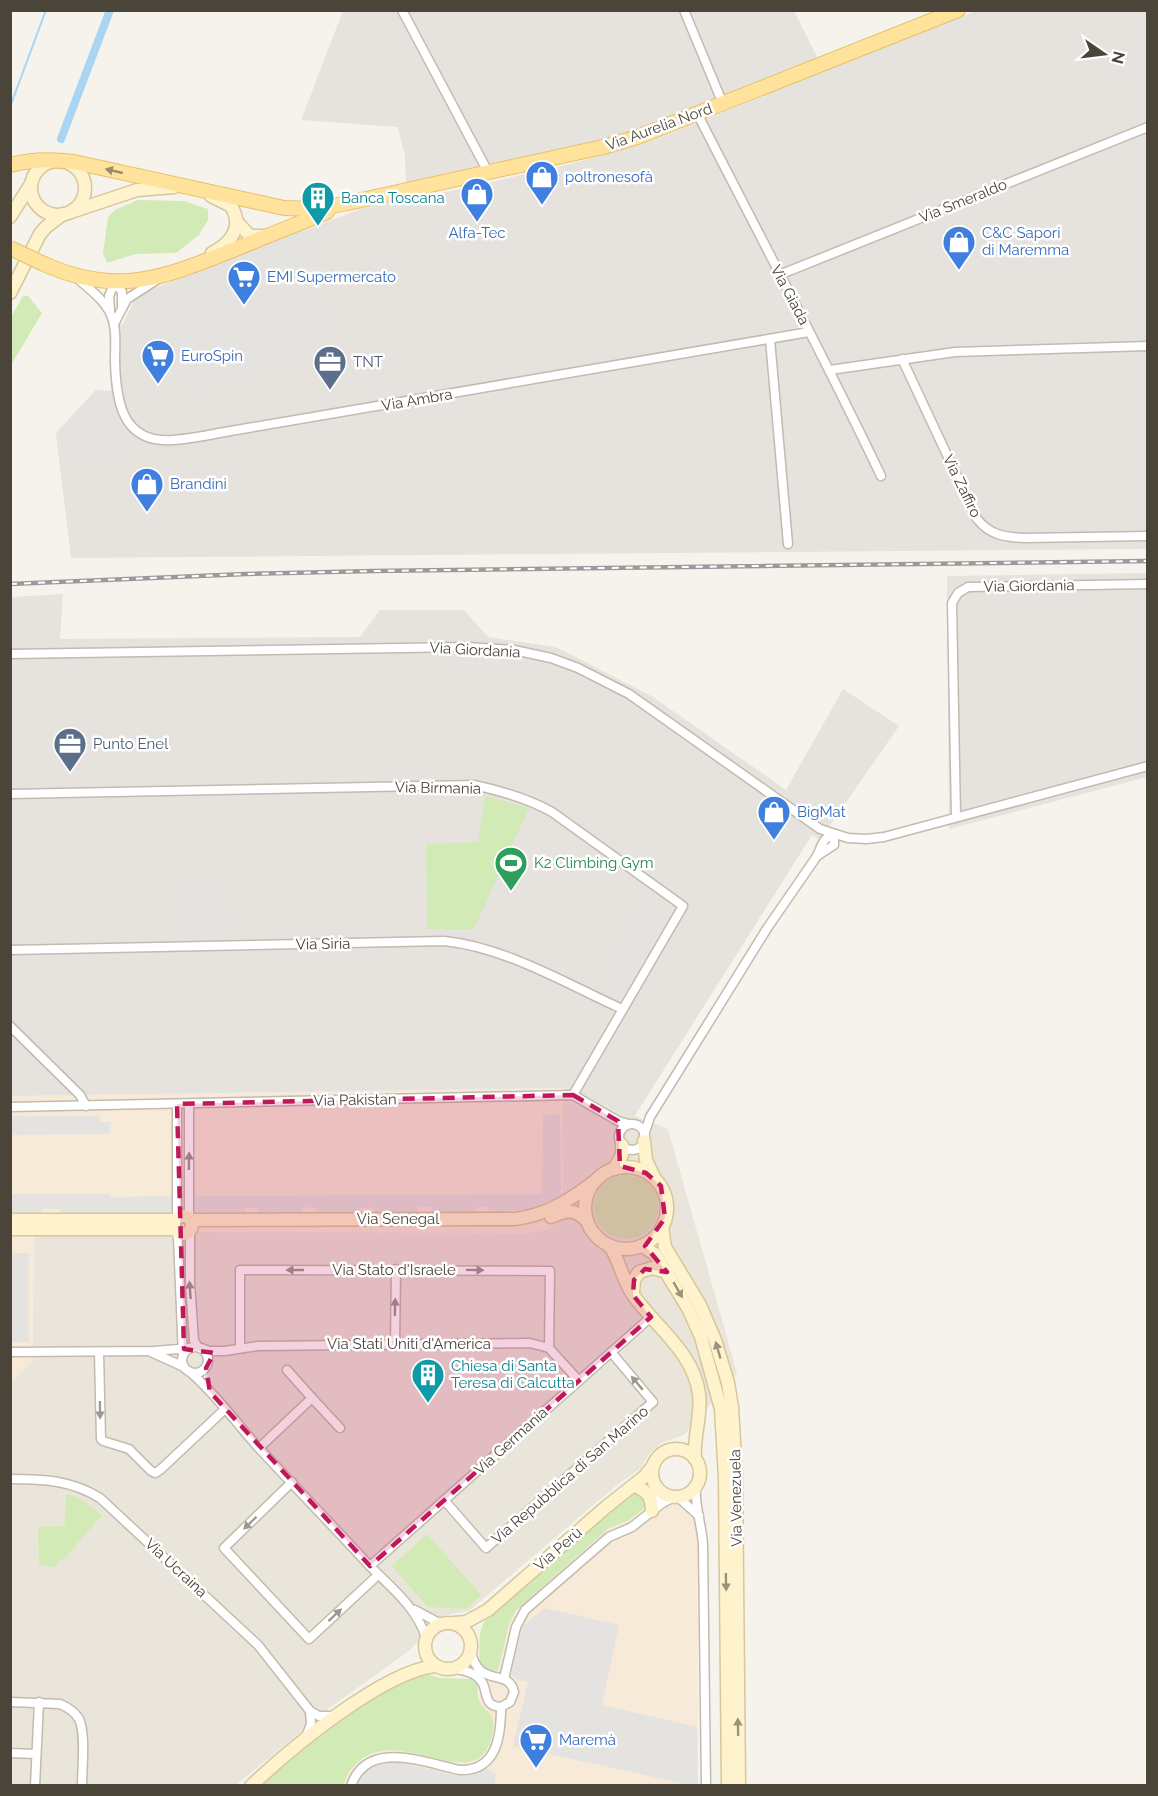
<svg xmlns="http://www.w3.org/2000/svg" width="1158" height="1796" font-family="Raleway,sans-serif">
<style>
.residential{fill:#eae5da}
.commercial{fill:#f7ead8}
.industrial{fill:#e6e2dd}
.green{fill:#d2eab5}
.parking{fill:#e5e3e0}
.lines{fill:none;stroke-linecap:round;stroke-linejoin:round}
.stream{stroke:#a9d4f2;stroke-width:2}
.canal{stroke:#a9d4f2;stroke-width:8}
.street-casing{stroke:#c2bbae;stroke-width:11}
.secondary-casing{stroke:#d6c79b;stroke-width:15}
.primary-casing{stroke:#e6c16a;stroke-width:16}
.street{stroke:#fff;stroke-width:8}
.secondary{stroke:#fff3cd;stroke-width:12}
.primary{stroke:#ffe39c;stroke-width:14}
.rail-casing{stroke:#9a9a9a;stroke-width:4.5}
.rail{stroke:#fff;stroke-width:2;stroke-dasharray:7;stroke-linecap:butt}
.primary-bridge-casing{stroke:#e6c16a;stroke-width:16;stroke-linecap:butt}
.primary-bridge{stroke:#ffe39c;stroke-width:14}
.oneway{fill:#9c8c66}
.oneway2{fill:#9c9892}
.oneway3{fill:#9c937c}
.marked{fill:#c2185b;fill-opacity:0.2;stroke:#c2185b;stroke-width:4.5;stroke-dasharray:12 8;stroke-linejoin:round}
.labels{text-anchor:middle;stroke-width:5;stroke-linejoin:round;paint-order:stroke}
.street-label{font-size:15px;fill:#4b4439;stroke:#fff}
.shop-label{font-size:15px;fill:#366cbe;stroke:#fff;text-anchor:start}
.culture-label{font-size:15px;fill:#0d838f;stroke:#fff;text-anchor:start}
.service-label{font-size:15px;fill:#4e5e75;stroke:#fff;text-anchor:start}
.leisure-label{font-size:15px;fill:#27864d;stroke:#fff;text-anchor:start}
</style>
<rect width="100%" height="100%" fill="#f6f3ec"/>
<!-- residential -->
<path class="residential" d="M563 1088 668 1129 737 1373 684 1435 661 1443 649 1454 641 1468 617 1485 469 1611 441 1616 410 1650 331 1707 236 1785 11 1786 10 1383 33 1360V1232L563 1196Z"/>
<!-- commercial -->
<g class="commercial">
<path d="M563 1088V1196L569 1216 547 1230 530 1233 34 1232 33 1360 11 1383V1096Z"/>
<path d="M636 1493 655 1515 668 1504 674 1503 682 1504 693 1516 697 1528 698 1785 344 1786 351 1768 358 1762 379 1750H402L461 1764 490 1744 493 1721 481 1704 478 1688 470 1679 480 1665 479 1654 482 1626Z"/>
</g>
<!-- industrial -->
<g class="industrial">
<path d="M343 11H794L818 59 626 136 406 186 405 156 398 127 301 120Z"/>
<path d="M976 11H1147V549L71 558 56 433 96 390 111 391 109 326 123 324 133 302 147 291 361 209 419 195H433L436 199 440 198 442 193 566 165 644 144Z"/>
<path d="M1147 573V777L949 829 947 576Z"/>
<path d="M63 594 60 639 360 637 380 610H464L488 637 556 647 653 697 786 790 843 689 899 726 820 840 812 835 634 1117 563 1088 11 1096V597Z"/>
</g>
<!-- green -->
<g class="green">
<path d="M138 200 184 201 208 209V220L199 235 176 253 136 254 107 263 103 253 108 217 115 210Z"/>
<path d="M23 296H28L42 313 11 365V317Z"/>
<path d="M485 796 529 808 474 929H427L426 844 478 842Z"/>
<circle cx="626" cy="1207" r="32"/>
<path d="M636 1493 642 1494 646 1507 629 1520 609 1528 516 1610 509 1624 498 1670 488 1671 480 1665C480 1652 477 1632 485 1621L616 1506Z"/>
<path d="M66 1494 79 1498 102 1515 65 1558 58 1561 56 1568 39 1564 38 1527 65 1526Z"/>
<path d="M427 1534 481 1595 466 1609 428 1607 392 1566Z"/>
<path d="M420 1672 441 1678 470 1679 477 1684C478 1690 477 1696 480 1702 483 1709 491 1712 493 1720 494 1728 492 1741 488 1747 467 1788 405 1732 365 1757 354 1764 347 1772 344 1785L261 1786C310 1743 362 1702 420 1672Z"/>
</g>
<!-- parking -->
<g class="parking">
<path d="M304 230 318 265 292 275 295 284 227 310 234 328 239 326 237 318 290 298V295L294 293 293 291 313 283 326 322 303 330 309 346 230 376 214 335 201 341 217 381 193 390 177 349 144 361 142 356 137 358 126 326 156 315 150 298 200 279 197 271Z"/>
<path d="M96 390 111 392 115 450 59 456 56 433Z"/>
<path d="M224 884 225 933 177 934 176 885Z"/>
<path d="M645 909 673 924 636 985 610 972Z"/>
<path d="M560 1114 561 1196 529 1209 489 1213V1207H476L475 1213H432V1207H418V1213H374L373 1207 360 1208V1213H317L316 1208 303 1207 302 1213H258V1208H245V1213L195 1214V1196L542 1194 543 1115Z"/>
<path d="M11 1116H100V1122H111L110 1134 11 1135Z"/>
<path d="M10 1194H110L111 1197 171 1196V1213L60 1214V1209H42L41 1214H11Z"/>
<rect x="11" y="1253" width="18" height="89"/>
<path d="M544 1608 619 1625 602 1705 697 1727 698 1785H690L513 1746 528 1682 516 1679 511 1675 522 1627Z"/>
<path d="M393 1761 457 1775H467L488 1768 490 1772 496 1774 494 1785 356 1786 364 1772 372 1766 383 1762Z"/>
</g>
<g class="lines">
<!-- stream -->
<path class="stream" d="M10 107 46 10"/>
<!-- canal -->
<path class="canal" d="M61 139 110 10"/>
<!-- street casing -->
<g class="street-casing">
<g id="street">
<path d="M402 10 488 172"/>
<path d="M684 10 723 104"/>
<path d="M698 115C759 235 823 354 881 476"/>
<path d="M779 275 1148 127"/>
<path d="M77 278C89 289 105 300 111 315 117 329 115 346 115 361 116 401 122 444 173 440 189 439 204 436 219 433L809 332"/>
<path d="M110 310 109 296 115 282 122 292V306"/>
<path d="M114 324 127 299 155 281"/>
<path d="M770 339 788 544"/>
<path d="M902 359 977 519C990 535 1004 537 1024 538L1148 536"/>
<path d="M830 370 955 352 1148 346"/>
<path d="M10 654 466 647 514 650 551 658 578 668 629 694 820 829 848 838 866 839 884 837 1148 766"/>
<path d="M10 794 474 785C502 791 527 798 552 812L683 906 573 1095"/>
<path d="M956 817 952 603 958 593 968 587 1148 584"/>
<path d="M817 856 834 845V835"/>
<path d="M10 950 444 941C505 947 567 984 622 1009"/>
<path d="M10 1026 80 1095 86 1106"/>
<path d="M177 1104V1218"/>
<path d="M189 1104V1219"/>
<path d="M10 1107 573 1095 618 1121 629 1124"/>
<circle cx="632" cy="1137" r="13"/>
<path d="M644 1135 650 1117 768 927 817 856C821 848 823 836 834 835"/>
<path d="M190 1230V1283L194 1341 198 1347"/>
<path d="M176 1231 178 1238 183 1356"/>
<path d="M395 1344 396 1269"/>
<circle cx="195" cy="1360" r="13"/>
<path d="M201 1348 209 1351H225L258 1346 530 1343 549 1348 579 1381"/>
<path d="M240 1348V1270L550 1271 549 1348"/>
<path d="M10 1352 154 1351 191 1348"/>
<path d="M99 1352 101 1439 103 1441 129 1449 151 1471 155 1473 160 1470 224 1410"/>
<path d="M151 1352 184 1367"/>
<path d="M287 1370 312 1398"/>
<path d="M190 1372C215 1393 236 1423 258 1447 294 1486 331 1524 367 1563 390 1587 415 1605 426 1637"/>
<path d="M259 1448 312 1398 340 1428"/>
<path d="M10 1479C43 1479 71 1480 100 1498L258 1645 310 1711 319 1716H335"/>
<path d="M292 1482 224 1548 309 1639 378 1575"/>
<path d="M696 1486C694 1505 702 1525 703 1545L706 1786"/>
<path d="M678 1497 699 1516"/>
<path d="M444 1500 486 1548 653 1402 611 1352"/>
<path d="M654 1508 658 1501 659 1489"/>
<path d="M370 1566 651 1317"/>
<path d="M415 1610 441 1624"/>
<path d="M454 1669C464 1670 478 1673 483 1684 488 1695 484 1706 501 1707L510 1702 514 1692C509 1667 478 1689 471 1651"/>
<path d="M504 1679 516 1627 525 1610 609 1537 632 1527 661 1504 674 1497"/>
<path d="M10 1702 60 1704C67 1707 75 1712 79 1719 86 1733 82 1769 82 1786"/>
<path d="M306 1737 311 1724 310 1711"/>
<path d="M10 1753 36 1754"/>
<path d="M35 1786 39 1702"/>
<path d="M351 1786C367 1738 425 1763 460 1770 497 1771 501 1736 501 1707"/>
</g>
</g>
<!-- secondary casing -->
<g class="secondary-casing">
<g id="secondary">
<circle cx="58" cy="188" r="27"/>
<path d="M211 196 231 206C244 227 231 243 212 253"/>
<path d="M71 212 137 190 174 187"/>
<path d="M10 217 31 184"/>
<path d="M237 222 250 236H265"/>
<path d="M10 293 40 234 46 227 63 214"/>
<path d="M644 1141 646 1160 654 1177"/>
<circle cx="626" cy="1208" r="41"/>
<path d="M614 1169 622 1155V1145"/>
<circle cx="183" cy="1225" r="9"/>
<path d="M551 1217C567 1210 574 1208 587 1221"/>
<path d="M10 1220H175"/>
<path d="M191 1220 515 1219C547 1215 570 1200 595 1181"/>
<path d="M662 1227 665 1247 700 1305 715 1340 728 1383 732 1407 736 1477 739 1786"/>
<path d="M10 1229H175"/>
<path d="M609 1245C620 1260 622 1280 633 1295 656 1327 694 1353 699 1394 702 1416 693 1437 695 1459"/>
<path d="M642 1246 655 1254 689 1310 701 1337 721 1409 725 1477 728 1786"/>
<path d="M633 1294 634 1280 639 1272 652 1268 667 1272"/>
<circle cx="676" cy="1473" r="24"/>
<path d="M637 1487C649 1492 652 1499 652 1511"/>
<circle cx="448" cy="1646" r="23"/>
<path d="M454 1623 466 1622 488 1610 606 1507 645 1476 653 1466"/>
<path d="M251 1786C290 1749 382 1672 435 1666"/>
</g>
</g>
<!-- primary casing -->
<g class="primary-casing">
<g id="primary">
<path d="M10 165C32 159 52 159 74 162L284 208 315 209 348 203 603 147 638 137 958 10"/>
<path d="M44 264C117 297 163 278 233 250 264 237 295 225 327 212"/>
</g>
</g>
<!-- street -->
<use href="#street" class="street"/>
<!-- secondary -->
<use href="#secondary" class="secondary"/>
<!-- primary -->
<use href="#primary" class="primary"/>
<!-- rail casing -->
<g class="rail-casing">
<path id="rail" d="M10 584 246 574 373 571 1148 561"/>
</g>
<!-- rail -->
<use href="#rail" class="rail"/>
<!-- primary-bridge casing -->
<g class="primary-bridge-casing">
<path id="primary-bridge" d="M10 248 44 264"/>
</g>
<!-- primary-bridge -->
<use href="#primary-bridge" class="primary-bridge"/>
</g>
<!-- one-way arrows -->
<defs><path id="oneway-solid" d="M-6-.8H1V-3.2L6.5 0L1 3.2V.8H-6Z" transform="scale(1.5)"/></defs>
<use class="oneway" href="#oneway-solid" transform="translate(114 171) rotate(-167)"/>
<g class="oneway2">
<use href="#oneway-solid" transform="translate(189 1161) rotate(-89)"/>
<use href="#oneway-solid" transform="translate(295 1270) rotate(180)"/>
<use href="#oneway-solid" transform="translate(475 1270) rotate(1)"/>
<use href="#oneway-solid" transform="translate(190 1290) rotate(-94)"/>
<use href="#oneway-solid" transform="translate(395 1307) rotate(-89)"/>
<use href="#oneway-solid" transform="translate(637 1383) rotate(-130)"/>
<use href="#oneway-solid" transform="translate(100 1410) rotate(89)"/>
<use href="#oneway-solid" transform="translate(250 1523) rotate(136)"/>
<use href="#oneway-solid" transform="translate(335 1615) rotate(-43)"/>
</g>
<g class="oneway3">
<use href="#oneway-solid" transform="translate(678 1290) rotate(60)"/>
<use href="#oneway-solid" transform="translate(718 1350) rotate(-106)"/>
<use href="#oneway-solid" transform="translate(726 1582) rotate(89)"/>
<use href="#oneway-solid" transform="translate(738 1727) rotate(-91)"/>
</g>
<!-- marked area -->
<path class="marked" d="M573 1095 618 1121 620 1166 646 1173 661 1186 665 1218 645 1246 667 1272 645 1269 634 1280 633 1295 651 1317 370 1566 210 1392 206 1368 214 1353 184 1349 177 1104Z"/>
<!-- icons -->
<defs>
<g id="shop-pin" transform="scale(1.725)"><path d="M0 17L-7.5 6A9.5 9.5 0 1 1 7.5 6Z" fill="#3f7fe0" stroke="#fff"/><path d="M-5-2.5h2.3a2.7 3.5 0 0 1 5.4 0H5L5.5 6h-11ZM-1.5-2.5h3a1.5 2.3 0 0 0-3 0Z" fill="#fff"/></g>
<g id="building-pin" transform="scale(1.725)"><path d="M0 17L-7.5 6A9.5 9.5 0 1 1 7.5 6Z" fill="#0f9aa8" stroke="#fff"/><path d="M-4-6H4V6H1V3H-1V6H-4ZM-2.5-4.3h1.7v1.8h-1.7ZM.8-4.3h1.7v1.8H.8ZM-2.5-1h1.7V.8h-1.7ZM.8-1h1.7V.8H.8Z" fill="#fff"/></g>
<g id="supermarket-pin" transform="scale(1.725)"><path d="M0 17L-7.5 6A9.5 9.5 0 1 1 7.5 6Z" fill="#3f7fe0" stroke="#fff"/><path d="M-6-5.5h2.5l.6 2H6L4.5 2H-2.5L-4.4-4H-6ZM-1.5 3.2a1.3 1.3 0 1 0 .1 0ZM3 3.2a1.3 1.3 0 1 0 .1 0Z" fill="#fff"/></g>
<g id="office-pin" transform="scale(1.725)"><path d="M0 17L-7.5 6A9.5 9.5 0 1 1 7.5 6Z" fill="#5c6f8a" stroke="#fff"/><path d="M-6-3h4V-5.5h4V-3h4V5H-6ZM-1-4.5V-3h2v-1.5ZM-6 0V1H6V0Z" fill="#fff"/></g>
<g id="stadium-pin" transform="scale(1.725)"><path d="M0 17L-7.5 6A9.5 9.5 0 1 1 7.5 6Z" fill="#2e9e5b" stroke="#fff"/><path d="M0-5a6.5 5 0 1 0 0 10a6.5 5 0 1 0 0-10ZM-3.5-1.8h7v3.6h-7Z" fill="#fff"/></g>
</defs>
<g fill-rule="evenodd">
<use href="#shop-pin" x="542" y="177"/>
<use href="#shop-pin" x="477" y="194"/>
<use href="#building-pin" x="318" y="198"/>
<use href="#shop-pin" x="959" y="242"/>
<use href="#supermarket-pin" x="244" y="277"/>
<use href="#supermarket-pin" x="158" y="356"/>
<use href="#office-pin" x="330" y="362"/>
<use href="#shop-pin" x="147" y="484"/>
<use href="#office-pin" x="70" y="744"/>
<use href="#shop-pin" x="774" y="812"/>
<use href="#stadium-pin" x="511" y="863"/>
<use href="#building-pin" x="428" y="1375"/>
<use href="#supermarket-pin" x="536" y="1740"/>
</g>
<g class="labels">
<!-- street labels -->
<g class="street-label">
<text transform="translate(659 127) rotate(-20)" y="5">Via Aurelia Nord</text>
<text transform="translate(963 201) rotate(-22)" y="5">Via Smeraldo</text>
<text transform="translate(790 295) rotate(62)" y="5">Via Giada</text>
<text transform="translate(417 400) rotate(-10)" y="5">Via Ambra</text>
<text transform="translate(962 486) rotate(64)" y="5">Via Zaffiro</text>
<text transform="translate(1029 586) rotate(-1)" y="5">Via Giordania</text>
<text transform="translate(475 650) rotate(3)" y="5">Via Giordania</text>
<text transform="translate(438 788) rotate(1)" y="5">Via Birmania</text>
<text transform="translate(323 944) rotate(-1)" y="5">Via Siria</text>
<text transform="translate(355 1100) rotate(-1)" y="5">Via Pakistan</text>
<text x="398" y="1224">Via Senegal</text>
<text x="394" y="1275">Via Stato d'Israele</text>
<text x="409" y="1349">Via Stati Uniti d'America</text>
<text transform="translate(511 1441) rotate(-42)" y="5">Via Germania</text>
<text transform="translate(570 1475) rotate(-41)" y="5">Via Repubblica di San Marino</text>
<text transform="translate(736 1498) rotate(-91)" y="5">Via Venezuela</text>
<text transform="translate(558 1549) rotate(-41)" y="5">Via Perù</text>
<text transform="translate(176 1568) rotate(43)" y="5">Via Ucraina</text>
</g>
<!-- shop labels -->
<g class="shop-label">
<text x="565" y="182">poltronesofà</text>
<text x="477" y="238" text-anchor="middle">Alfa-Tec</text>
<text x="982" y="238">C&amp;C Sapori<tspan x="982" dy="17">di Maremma</tspan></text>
<text x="267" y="282">EMI Supermercato</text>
<text x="181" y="361">EuroSpin</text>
<text x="170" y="489">Brandini</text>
<text x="797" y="817">BigMat</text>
<text x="559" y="1745">Maremà</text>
</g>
<!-- culture labels -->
<g class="culture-label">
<text x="341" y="203">Banca Toscana</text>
<text x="451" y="1371">Chiesa di Santa<tspan x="451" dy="17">Teresa di Calcutta</tspan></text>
</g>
<!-- service labels -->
<g class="service-label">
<text x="353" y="367">TNT</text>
<text x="93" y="749">Punto Enel</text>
</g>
<!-- leisure labels -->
<g class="leisure-label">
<text x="534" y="868">K2 Climbing Gym</text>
</g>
</g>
<!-- border -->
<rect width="1158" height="1796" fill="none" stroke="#4b4439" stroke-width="24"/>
<!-- north arrow -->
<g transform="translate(1104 54) rotate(104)" stroke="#ffffff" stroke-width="4.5" paint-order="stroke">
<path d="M0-4.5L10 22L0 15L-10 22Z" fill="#4b4439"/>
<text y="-9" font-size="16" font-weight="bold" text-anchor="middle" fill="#4b4439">N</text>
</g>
</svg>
